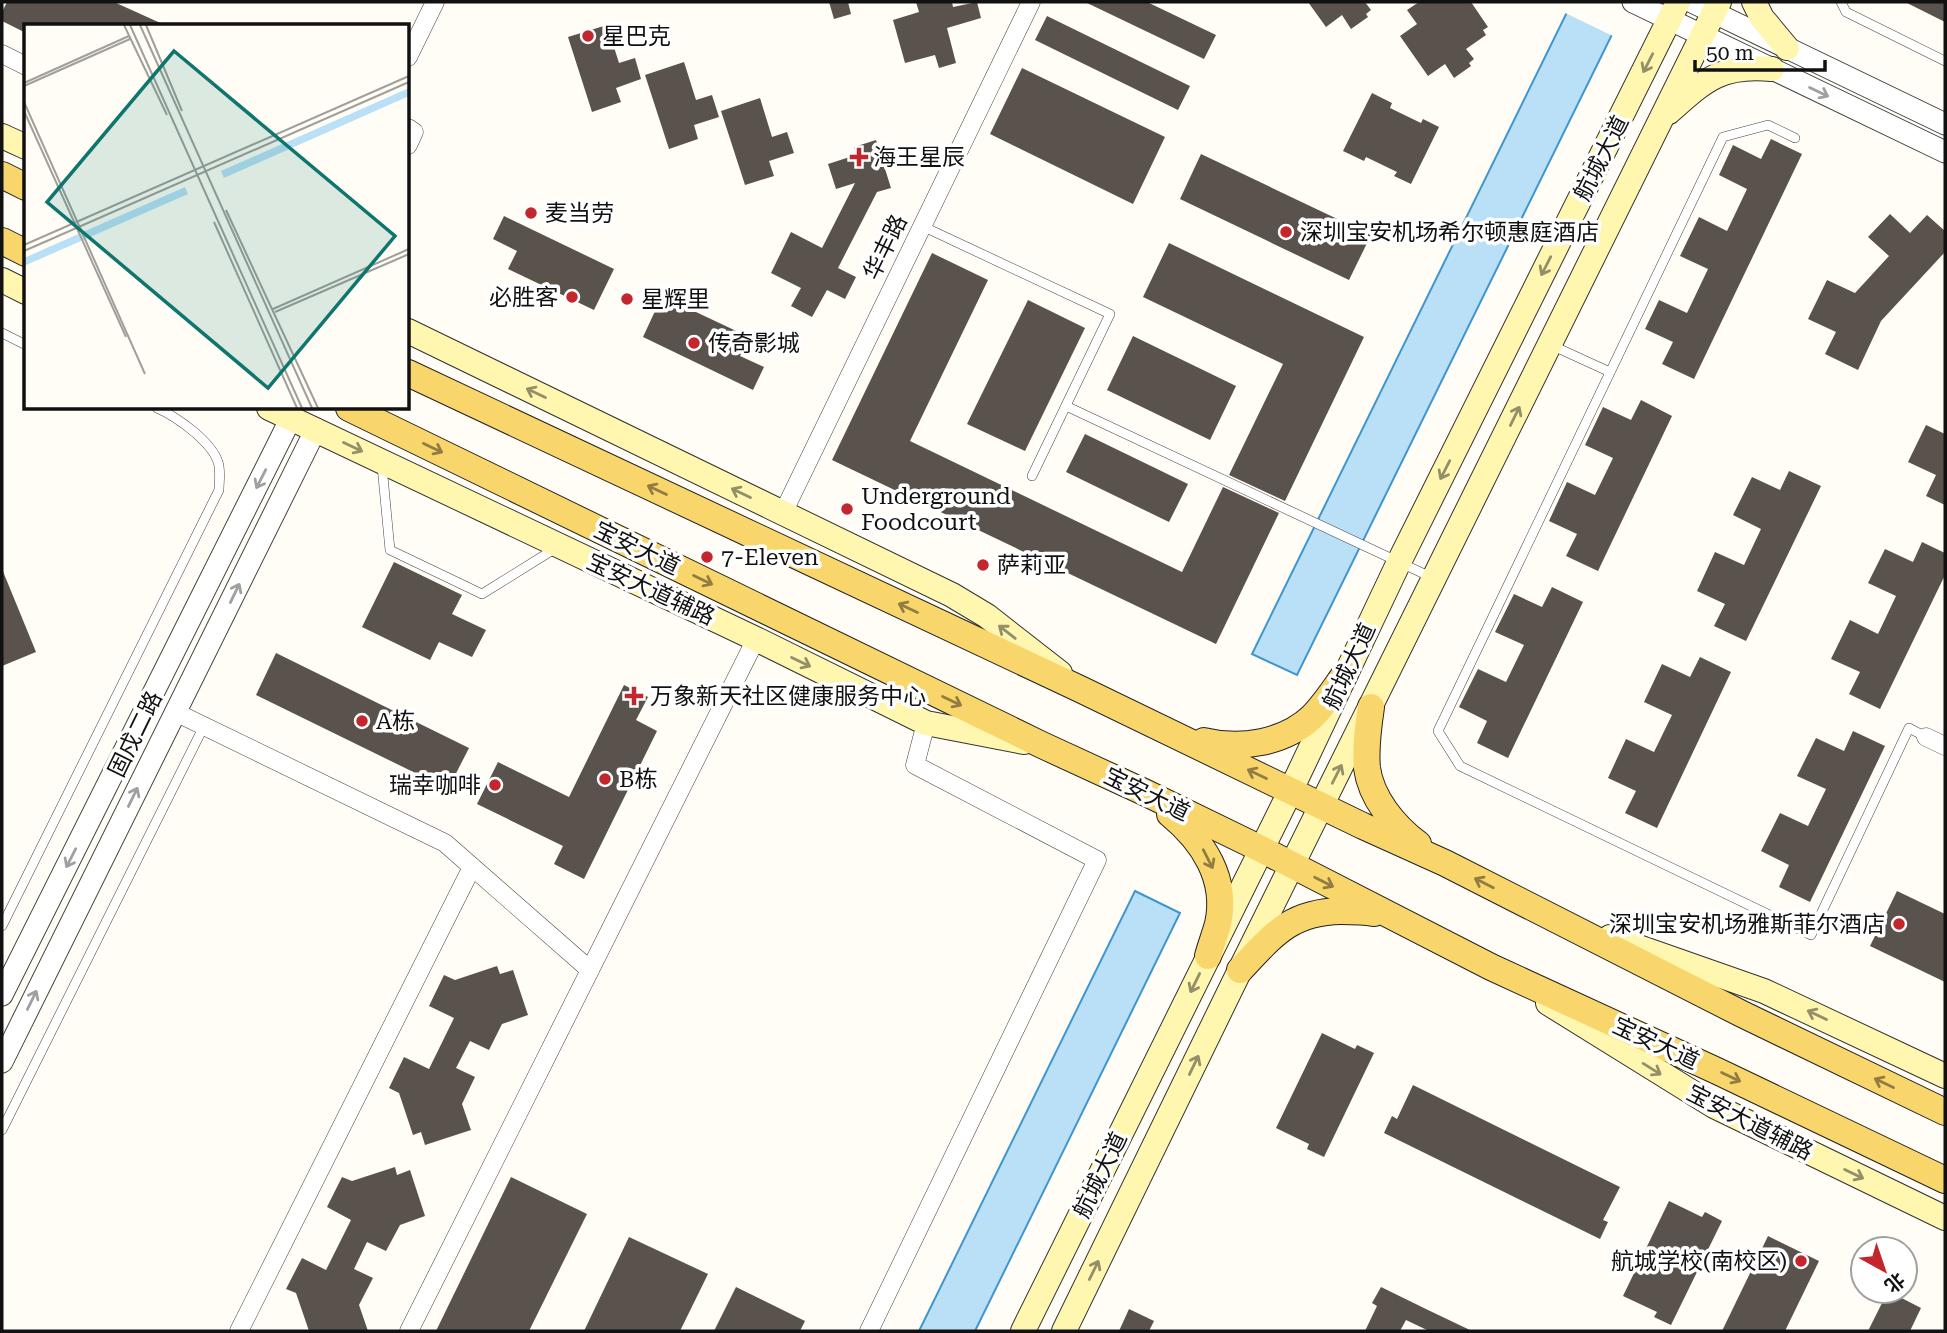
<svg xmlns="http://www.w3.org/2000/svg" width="1947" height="1333" font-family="'Roboto Serif','Noto Sans SC',serif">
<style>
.water{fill:#b9e0f7;stroke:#3f96cf;stroke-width:2}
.pier{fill:#fffdf5}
.building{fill:#5a524d}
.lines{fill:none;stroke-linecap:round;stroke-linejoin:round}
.service-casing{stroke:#444;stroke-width:10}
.minor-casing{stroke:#444;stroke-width:19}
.tertiary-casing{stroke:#444;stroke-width:23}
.secondary-casing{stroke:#333;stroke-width:26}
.primary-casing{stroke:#222;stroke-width:28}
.service{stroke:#fff;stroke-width:9}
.minor{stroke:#fff;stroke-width:18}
.tertiary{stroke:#fff;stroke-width:21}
.secondary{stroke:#fff6b0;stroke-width:24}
.primary{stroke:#f9d66b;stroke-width:26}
.oneway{stroke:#948f68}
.oneway2{stroke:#a0a0a0}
.oneway3{stroke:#917d42}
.poi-dot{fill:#c4262e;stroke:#fff;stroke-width:2.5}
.labels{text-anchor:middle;stroke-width:7;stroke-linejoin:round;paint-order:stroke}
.poi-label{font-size:23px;fill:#111;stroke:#fff;text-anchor:start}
.street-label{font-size:23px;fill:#111;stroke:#fff}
.inset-road{fill:none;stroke:#a09f9a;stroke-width:2}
.view{fill:#0f766e;fill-opacity:0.15;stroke:#0f766e;stroke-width:3.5}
.inset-edge{fill:none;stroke:#111;stroke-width:3.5}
</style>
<rect width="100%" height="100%" fill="#fffdf5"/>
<!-- water -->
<g class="water">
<path d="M1572 2H1628L1297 675 1252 654Z"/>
<path d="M1135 891 1180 913 975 1331H919Z"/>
</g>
<!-- pier -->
<path class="pier" d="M1569 2H1632L1615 37 1563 12Z"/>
<!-- building -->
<g class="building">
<path d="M7 2H114L167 26H26V33L2 21V12Z"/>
<path d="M829 2H848L851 14 834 19Z"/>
<path d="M916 2H952L953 7 977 2 981 18 947 28 956 63 939 68 935 55 905 63 893 20 919 12Z"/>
<path d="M1085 2H1147L1216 35 1204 59Z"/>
<path d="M1308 2H1365L1371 10 1366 14 1368 17 1351 29 1342 15 1326 27Z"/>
<path d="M1419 2H1471L1488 27 1483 30 1486 35 1466 49 1474 59 1469 63 1471 66 1454 78 1445 64 1428 76 1400 36 1417 24 1407 10Z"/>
<path d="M1905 2H1945V22Z"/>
<path d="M1047 16 1190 86 1178 110 1035 40Z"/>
<path d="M607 25 619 63 635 58 641 79 616 88 621 102 592 112 568 37Z"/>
<path d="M684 62 696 100 712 95 719 117 694 125 698 139 669 149 645 75Z"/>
<path d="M1022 68 1165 137 1133 204 990 134Z"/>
<path d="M1372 93 1392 103 1390 108 1421 123 1423 119 1439 127 1411 184 1394 176 1397 172 1366 157 1364 161 1343 151Z"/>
<path d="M760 98 772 137 787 132 794 153 769 161 774 176 745 185 721 111Z"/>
<path d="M1771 139 1802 154 1694 379 1662 364 1673 342 1645 329 1659 300 1687 313 1708 269 1680 256 1699 217 1727 231 1747 189 1719 175 1733 145 1761 159Z"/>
<path d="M876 140 891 188 877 192 838 268 856 277 845 299 827 290 812 317 791 306 801 288 771 273 791 232 822 248 855 183 836 189 828 164 856 155 854 147Z"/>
<path d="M1201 154 1371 235 1349 280 1180 199Z"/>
<path d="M1890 214 1910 233 1927 215 1945 231V252L1881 321 1858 370 1825 354 1836 332 1808 319 1827 280 1855 293 1889 256 1868 237Z"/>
<path d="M504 216 614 269 594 310 508 269 517 251 493 239Z"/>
<path d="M1169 243 1364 337 1285 501 1229 475 1283 364 1143 297Z"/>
<path d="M932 253 988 280 910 441 1182 572 1223 487 1279 513 1216 644 832 460Z"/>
<path d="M662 296 749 337 740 356 764 367 753 390 643 337Z"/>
<path d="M1028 300 1085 328 1025 451 967 424Z"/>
<path d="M1133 336 1236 386 1210 440 1107 390Z"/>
<path d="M1641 400 1672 416 1598 571 1566 556 1577 534 1549 521 1567 482 1595 495 1613 458 1585 445 1603 407 1631 420Z"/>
<path d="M1926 425 1945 434V505L1926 496 1936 475 1908 462Z"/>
<path d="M1085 434 1188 484 1169 522 1066 472Z"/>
<path d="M1789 471 1821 486 1746 641 1714 626 1725 604 1697 591 1715 552 1744 565 1761 529 1733 515 1752 477 1780 490Z"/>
<path d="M1922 542 1945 553V575L1880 709 1849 694 1860 672 1831 659 1850 620 1878 634 1896 596 1868 583 1885 549 1913 562Z"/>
<path d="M394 562 462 595 452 614 486 630 472 657 439 642 430 660 362 627Z"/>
<path d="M2 569 36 652 2 666Z"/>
<path d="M1552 587 1583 602 1508 758 1477 743 1487 721 1459 707 1478 669 1506 682 1524 645 1495 632 1514 594 1542 607Z"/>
<path d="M276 653 469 748 448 789 256 695Z"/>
<path d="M1700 657 1731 672 1657 828 1625 813 1636 791 1608 778 1626 739 1654 752 1672 715 1644 702 1662 664 1690 677Z"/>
<path d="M624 685 648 697 636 720 657 731 584 879 554 864 563 846 477 804 498 762 569 797Z"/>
<path d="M1853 731 1885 746 1810 902 1779 887 1789 865 1761 851 1780 813 1808 826 1826 789 1797 776 1816 738 1844 751Z"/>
<path d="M1897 891 1945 914V982L1870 946Z"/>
<path d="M497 966 500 974 513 970 528 1015 502 1024 489 1050 470 1041 456 1068 475 1077 462 1104 471 1130 425 1145 421 1132 413 1135 399 1093 389 1088 404 1057 429 1069 454 1018 429 1006 444 975 455 980Z"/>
<path d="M1322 1033 1355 1049 1357 1045 1374 1053 1324 1157 1307 1149 1309 1144 1276 1128Z"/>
<path d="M1413 1085 1620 1187 1603 1220 1608 1222 1600 1239 1384 1133 1392 1116 1397 1119Z"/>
<path d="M395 1167 397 1175 410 1170 425 1216 400 1225 386 1251 367 1242 354 1269 373 1278 359 1305 368 1331H309L296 1293 286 1289 302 1258 326 1270 351 1220 327 1207 342 1177 352 1181Z"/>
<path d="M511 1177 587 1214 529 1331H436Z"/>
<path d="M1669 1201 1702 1217 1705 1212 1722 1221 1671 1325 1654 1317 1657 1312 1623 1296Z"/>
<path d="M1768 1236 1819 1261 1785 1331H1722Z"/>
<path d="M629 1237 708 1274 680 1331H584Z"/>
<path d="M736 1287 805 1321 800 1331H714Z"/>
<path d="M1381 1287 1428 1310 1472 1331H1429L1406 1320 1400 1331H1365L1377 1306 1372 1303Z"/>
<path d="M1888 1291 1921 1308 1910 1331H1868Z"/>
<path d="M1129 1309 1154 1321 1149 1331H1119Z"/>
</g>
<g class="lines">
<!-- service casing -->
<g class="service-casing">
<g id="service">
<path d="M1841 2 1846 12 1945 61"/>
<path d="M1795 138 1768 125 1723 137 1438 731 1460 766 1811 935 1909 728 1926 737"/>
<path d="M922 226 1110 314 1032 476"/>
<path d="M2 333 26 345"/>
<path d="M1551 345 1610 372"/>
<path d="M1066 406 1433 578"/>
<path d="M382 466 390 550 482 594 556 548"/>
<path d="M2 926 219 490C219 482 221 470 218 462 211 441 177 417 157 408"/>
<path d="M2 1130 204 726"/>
</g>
</g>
<!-- minor casing -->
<g class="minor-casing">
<g id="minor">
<path d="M2 54 26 66"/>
<path d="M408 57 435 2"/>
<path d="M408 128 414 132 408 145"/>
<path d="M783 513 1031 2"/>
<path d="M175 712 445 843 590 970"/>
<path d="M1926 737 1945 746"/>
<path d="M239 1331 472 867"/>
<path d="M409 1331 756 639"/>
<path d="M869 1331 1097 860 915 765 926 723"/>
</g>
</g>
<!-- tertiary casing -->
<g class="tertiary-casing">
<g id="tertiary">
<path d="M1633 2 1945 152"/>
<path d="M1692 2 1945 124"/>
<path d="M2 995 291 418"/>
<path d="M2 1062 316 429"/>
</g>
</g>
<!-- secondary casing -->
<g class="secondary-casing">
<g id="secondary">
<path d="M1754 2 1762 18 1787 48"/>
<path d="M1669 112C1705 80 1721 64 1772 69"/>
<path d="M2 136 26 147"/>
<path d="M2 280 26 292"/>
<path d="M408 331 952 595 987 616 1060 673"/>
<path d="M269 408 756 639 926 723 1024 742"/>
<path d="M1610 937 1764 991 1945 1076"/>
<path d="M1548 1003 1714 1106 1945 1218"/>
<path d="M1023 1331 1291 790 1399 562 1678 2"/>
<path d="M1064 1331 1240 970 1719 2"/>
</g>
</g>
<!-- primary casing -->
<g class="primary-casing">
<g id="primary">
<path d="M2 175 26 187"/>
<path d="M2 241 26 253"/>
<path d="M408 373 1080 689 1363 826 1445 863 1742 1014 1945 1112"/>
<path d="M349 408 1042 745 1144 792 1261 849 1491 967 1717 1071 1945 1180"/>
<path d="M1371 707C1368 727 1365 748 1367 768 1371 798 1394 826 1418 844"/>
<path d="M1204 741C1240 750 1284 743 1312 717 1325 704 1335 688 1345 674"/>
<path d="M1170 814C1203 841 1228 879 1218 924 1215 935 1211 945 1208 956"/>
<path d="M1240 970C1273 935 1290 912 1341 911 1352 911 1364 911 1374 913"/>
</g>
</g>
<!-- service -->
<use href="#service" class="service"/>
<!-- minor -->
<use href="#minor" class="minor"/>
<!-- tertiary -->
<use href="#tertiary" class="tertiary"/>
<!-- secondary -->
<use href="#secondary" class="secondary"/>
<!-- primary -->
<use href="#primary" class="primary"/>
</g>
<!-- one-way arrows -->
<defs><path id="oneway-shaft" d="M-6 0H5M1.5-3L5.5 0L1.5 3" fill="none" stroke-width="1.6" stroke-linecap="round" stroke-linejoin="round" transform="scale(1.75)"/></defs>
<g class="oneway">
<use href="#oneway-shaft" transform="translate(1648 63) rotate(117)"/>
<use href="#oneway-shaft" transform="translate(1546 266) rotate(117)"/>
<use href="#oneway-shaft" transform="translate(536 393) rotate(-154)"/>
<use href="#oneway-shaft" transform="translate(1515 416) rotate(-64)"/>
<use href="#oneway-shaft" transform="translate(353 447) rotate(25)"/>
<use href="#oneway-shaft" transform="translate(1445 470) rotate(117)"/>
<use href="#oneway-shaft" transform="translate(741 493) rotate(-154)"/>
<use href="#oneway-shaft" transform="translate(1007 632) rotate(-142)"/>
<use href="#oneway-shaft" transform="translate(801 662) rotate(26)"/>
<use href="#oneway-shaft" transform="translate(1337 774) rotate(-63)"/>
<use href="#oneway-shaft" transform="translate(1195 983) rotate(116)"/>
<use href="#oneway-shaft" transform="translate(1817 1015) rotate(-155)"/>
<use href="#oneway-shaft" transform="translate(1194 1065) rotate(-64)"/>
<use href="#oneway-shaft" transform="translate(1652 1069) rotate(32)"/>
<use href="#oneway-shaft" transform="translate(1854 1174) rotate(26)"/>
<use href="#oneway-shaft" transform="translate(1094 1270) rotate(-64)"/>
</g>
<g class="oneway2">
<use href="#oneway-shaft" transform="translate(1819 92) rotate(26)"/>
<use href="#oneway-shaft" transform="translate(261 479) rotate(117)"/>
<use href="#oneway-shaft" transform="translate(235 593) rotate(-64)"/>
<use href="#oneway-shaft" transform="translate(133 797) rotate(-64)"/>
<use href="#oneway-shaft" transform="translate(71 858) rotate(117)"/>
<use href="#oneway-shaft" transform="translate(32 1000) rotate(-64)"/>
</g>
<g class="oneway3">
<use href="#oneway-shaft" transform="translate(433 448) rotate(26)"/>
<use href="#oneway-shaft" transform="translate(657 490) rotate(-155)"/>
<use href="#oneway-shaft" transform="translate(703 580) rotate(26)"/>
<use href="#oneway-shaft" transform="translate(908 608) rotate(-155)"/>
<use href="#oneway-shaft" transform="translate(952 701) rotate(26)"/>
<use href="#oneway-shaft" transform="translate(1257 774) rotate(-154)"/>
<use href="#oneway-shaft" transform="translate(1208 859) rotate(63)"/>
<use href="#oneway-shaft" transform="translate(1324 882) rotate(27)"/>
<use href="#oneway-shaft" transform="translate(1484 883) rotate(-153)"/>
<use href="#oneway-shaft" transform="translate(1731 1077) rotate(26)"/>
<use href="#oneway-shaft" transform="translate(1884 1083) rotate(-154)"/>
</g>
<!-- markers -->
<g class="poi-dot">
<circle cx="588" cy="36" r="7"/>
<path d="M855.5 146.5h7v7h7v7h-7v7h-7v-7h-7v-7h7z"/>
<circle cx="531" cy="213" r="7"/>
<circle cx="1286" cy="232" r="7"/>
<circle cx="572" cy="297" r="7"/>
<circle cx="627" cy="299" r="7"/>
<circle cx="694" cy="343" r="7"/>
<circle cx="847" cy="509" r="7"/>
<circle cx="707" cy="557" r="7"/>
<circle cx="983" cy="565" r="7"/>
<path d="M630.5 685.5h7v7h7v7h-7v7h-7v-7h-7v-7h7z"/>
<circle cx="362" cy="721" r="7"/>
<circle cx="605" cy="779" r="7"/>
<circle cx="495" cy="785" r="7"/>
<circle cx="1899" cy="924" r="7"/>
<circle cx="1801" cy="1261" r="7"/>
</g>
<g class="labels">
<!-- poi labels -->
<g class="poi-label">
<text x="602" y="44">星巴克</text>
<text x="873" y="165">海王星辰</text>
<text x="545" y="221">麦当劳</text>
<text x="1300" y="240">深圳宝安机场希尔顿惠庭酒店</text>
<text x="558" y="305" text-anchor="end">必胜客</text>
<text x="641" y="307">星辉里</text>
<text x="708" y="351">传奇影城</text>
<text x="861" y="504">Underground<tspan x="861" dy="26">Foodcourt</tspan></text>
<text x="721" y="565">7-Eleven</text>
<text x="997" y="573">萨莉亚</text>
<text x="650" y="704">万象新天社区健康服务中心</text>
<text x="376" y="729">A栋</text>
<text x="619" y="787">B栋</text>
<text x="481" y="793" text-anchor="end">瑞幸咖啡</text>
<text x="1885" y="932" text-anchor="end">深圳宝安机场雅斯菲尔酒店</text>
<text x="1787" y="1269" text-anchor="end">航城学校(南校区)</text>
</g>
<!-- street labels -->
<g class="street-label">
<text transform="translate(1601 158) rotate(-63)" y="8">航城大道</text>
<text transform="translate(885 247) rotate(-64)" y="8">华丰路</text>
<text transform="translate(637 548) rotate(26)" y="8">宝安大道</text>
<text transform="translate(651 589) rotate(25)" y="8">宝安大道辅路</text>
<text transform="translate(1349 666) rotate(-65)" y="8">航城大道</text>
<text transform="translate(135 734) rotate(-64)" y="8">固戍二路</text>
<text transform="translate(1147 794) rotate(26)" y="8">宝安大道</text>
<text transform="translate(1656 1043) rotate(25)" y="8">宝安大道</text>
<text transform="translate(1750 1122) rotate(27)" y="8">宝安大道辅路</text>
<text transform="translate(1100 1175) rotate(-64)" y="8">航城大道</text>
</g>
</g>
<!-- overview -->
<g transform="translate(24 24)">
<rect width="385" height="385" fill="#fffdf5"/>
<path d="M385 64V72L200 154 197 147ZM161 163 164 170 0 242V234Z" fill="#b9e0f7"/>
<path class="inset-road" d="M100 1 143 91M106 1 278 384M116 1 288 384M122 1 158 87M0 59 105 12M0 62 106 15M0 78 121 350M0 87 102 313M202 186 294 384M190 198 273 384M0 221 385 52M0 227 385 58M249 285 385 225M251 288 385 230"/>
<path class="view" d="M150 27 371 212 244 364 23 178Z"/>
<rect width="385" height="385" class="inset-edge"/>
</g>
<!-- border -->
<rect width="1947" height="1333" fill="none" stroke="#111111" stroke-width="7"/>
<!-- north arrow -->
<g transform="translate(1884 1270) rotate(140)"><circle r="33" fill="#ffffff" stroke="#a0a0a0" stroke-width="2"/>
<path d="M0-5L12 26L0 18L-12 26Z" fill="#c4262e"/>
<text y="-10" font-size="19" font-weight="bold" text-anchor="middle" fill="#111111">北</text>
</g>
<!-- scale -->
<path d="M1695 60v10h130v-10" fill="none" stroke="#111111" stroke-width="3.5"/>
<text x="1706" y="60" font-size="21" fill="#111111" stroke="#ffffff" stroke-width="5" paint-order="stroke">50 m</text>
</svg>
